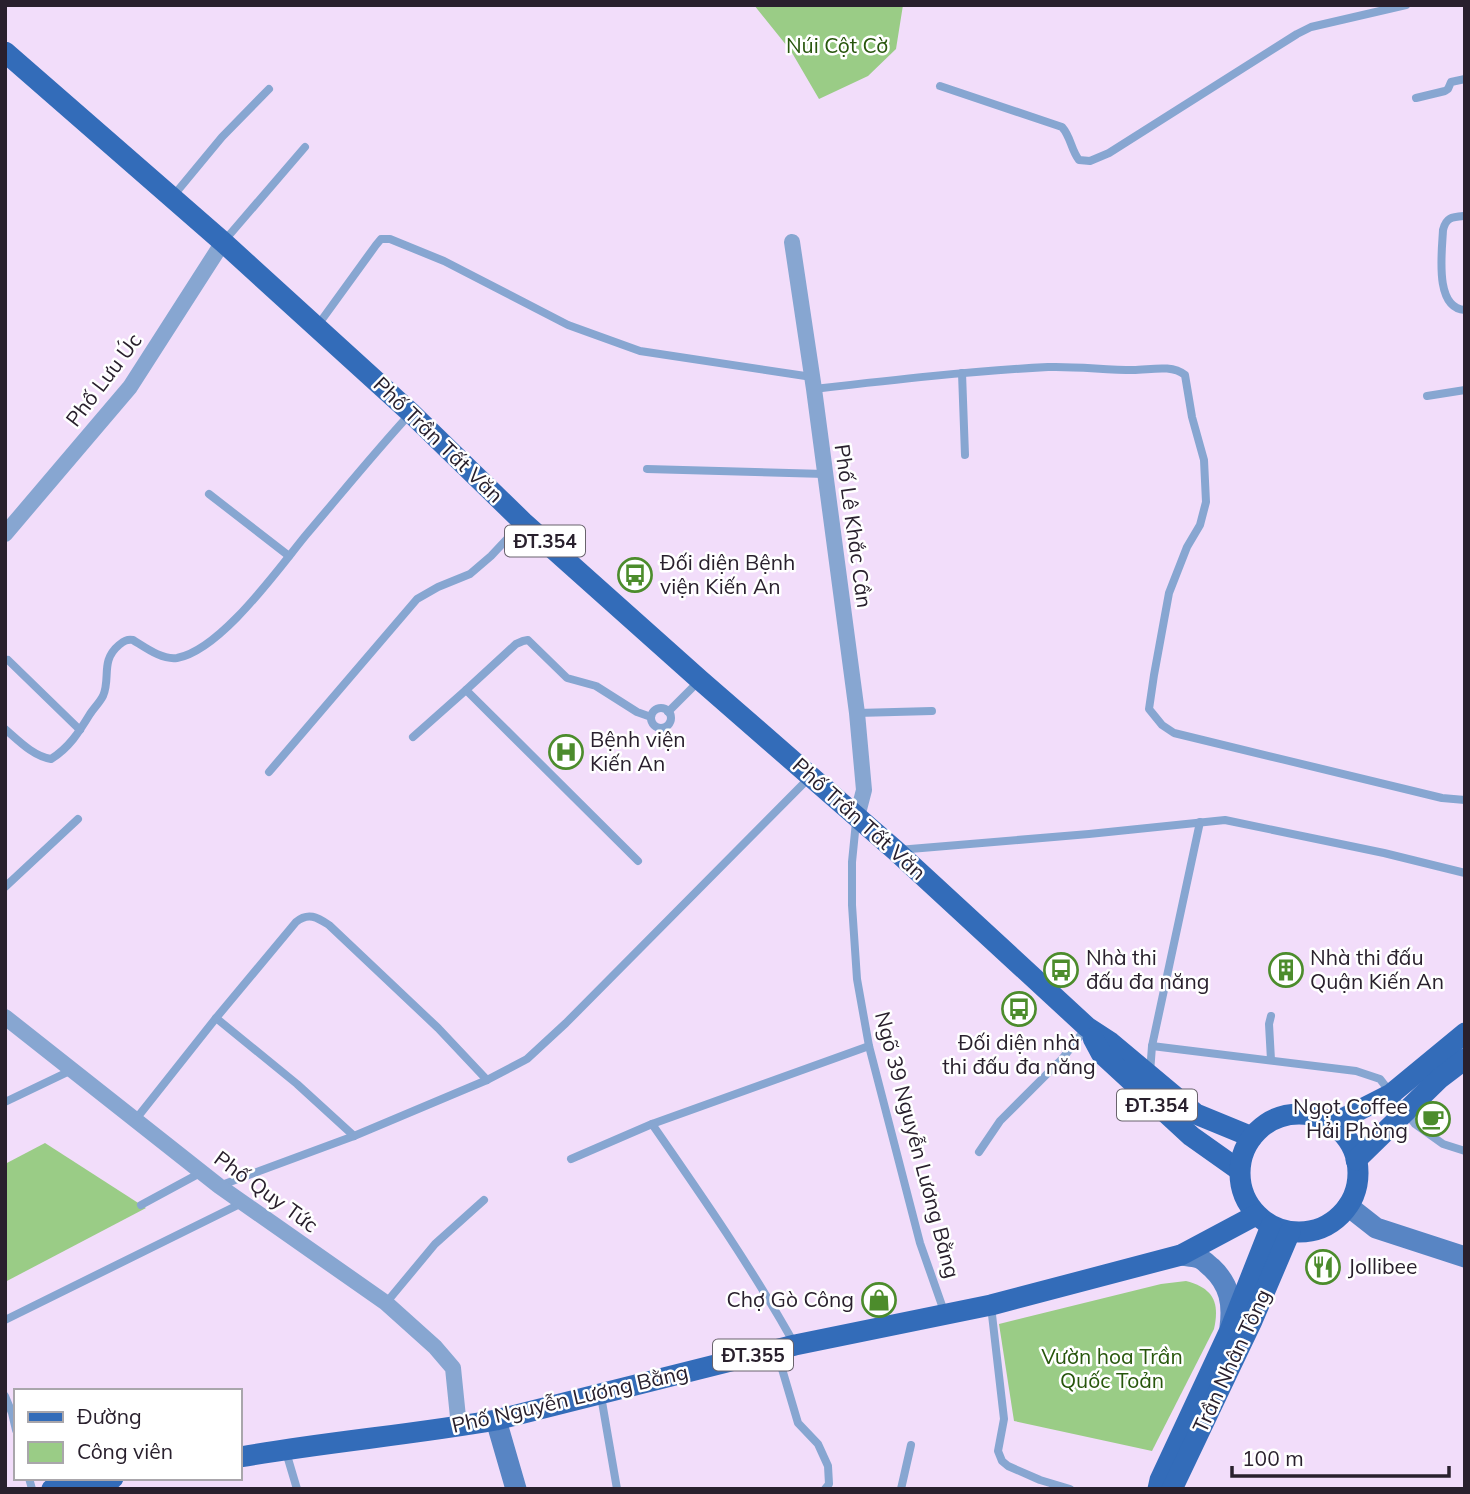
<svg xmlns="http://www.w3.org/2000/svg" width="1470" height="1494" font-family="Mulish,sans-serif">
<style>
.green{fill:#9acc86}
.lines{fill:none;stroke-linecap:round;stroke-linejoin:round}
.lane{stroke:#87a6d1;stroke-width:8}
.street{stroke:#87a6d1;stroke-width:16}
.secondary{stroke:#5885c4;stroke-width:21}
.primary{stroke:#336cb9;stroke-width:21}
.labels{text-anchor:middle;stroke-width:5;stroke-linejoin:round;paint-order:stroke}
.shield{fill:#fff;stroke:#69636c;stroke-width:2}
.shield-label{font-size:19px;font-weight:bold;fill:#29202d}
.park-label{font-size:21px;fill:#27560c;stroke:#fff}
.street-label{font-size:21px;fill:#29202d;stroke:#fff}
.poi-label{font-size:21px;fill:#29202d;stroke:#fff;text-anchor:start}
</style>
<rect width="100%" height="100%" fill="#f2ddfa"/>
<!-- green -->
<g class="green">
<path d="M754 5H903L896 49 868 76 819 99 791 51Z"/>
<path d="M45 1143 146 1208 5 1282V1164Z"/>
<path d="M1186 1281C1213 1288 1220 1302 1214 1329L1152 1451 1014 1421 999 1324 1161 1284Z"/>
</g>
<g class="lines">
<!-- lane -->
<g class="lane">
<path d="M940 86 1062 127C1071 137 1071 150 1079 160L1090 161 1109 153 1297 34 1311 27 1406 5"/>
<path d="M1416 98 1445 91 1448 89 1451 82 1465 79"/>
<path d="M174 195 222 137 269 89"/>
<path d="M1465 216C1452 217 1446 217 1443 230 1442 252 1434 308 1465 310"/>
<path d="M225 240 305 147"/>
<path d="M318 325 376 245 381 239H390L444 261 568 325 640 351 812 377"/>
<path d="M962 373 965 455"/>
<path d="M814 389C892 380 970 371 1048 367 1076 366 1105 370 1133 370 1150 370 1171 364 1185 375L1192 417 1204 460 1206 502 1200 525 1187 547 1169 593 1154 675 1149 709 1162 725 1174 733 1442 798 1465 800"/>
<path d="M1427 396 1465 390"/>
<path d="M647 469 825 474"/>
<path d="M209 494 289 556"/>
<path d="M8 660 80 730"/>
<circle cx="661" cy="718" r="10"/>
<path d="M668 712 700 680"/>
<path d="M857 713 932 711"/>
<path d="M5 729C19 741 33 756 51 759 69 748 79 732 90 714 94 708 100 702 103 696 111 678 100 661 119 645 124 641 127 639 133 640 146 648 162 660 177 658 221 650 278 569 306 535 341 494 374 453 410 414"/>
<path d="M413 737 466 690"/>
<path d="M269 772 417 599 438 587 470 574 491 556 521 524"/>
<path d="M856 822 852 862V905L857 979 869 1046 920 1243 945 1314"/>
<path d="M898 850 1089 834 1225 820 1384 853 1465 873"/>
<path d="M638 861 466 690 516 644 523 641 528 640 567 678 596 686 637 712 651 717"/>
<path d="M5 887 78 819"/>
<path d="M216 1018 297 1084 354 1136"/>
<path d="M1152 1046 1356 1071 1380 1079 1415 1124 1443 1144 1465 1151"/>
<path d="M1271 1060 1269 1024 1271 1016"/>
<path d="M1150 1073 1152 1046 1200 822"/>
<path d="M5 1102 74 1069"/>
<path d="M136 1119 216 1018 296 922C308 912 317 917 329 925L438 1028 487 1080"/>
<path d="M652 1124C702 1196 752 1268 795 1345"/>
<path d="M979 1152 1000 1121 1062 1059 1087 1027"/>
<path d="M571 1159 652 1124 869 1046"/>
<path d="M219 1186 354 1136 487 1080 527 1059 566 1023 809 778"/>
<path d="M141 1205 202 1172"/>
<path d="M386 1303 435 1244 484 1200"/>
<path d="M991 1306 1004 1419 998 1451 1002 1461 1008 1466 1040 1480 1070 1489"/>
<path d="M5 1320 242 1203"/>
<path d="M777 1352 798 1423 818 1444 828 1466 829 1484 825 1489"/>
<path d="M5 1396 12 1413 16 1430"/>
<path d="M601 1396 617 1489"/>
<path d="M286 1452 297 1489"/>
<path d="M29 1478 32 1489"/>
<path d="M901 1489 911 1445"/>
</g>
<!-- street -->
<g class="street">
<path d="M792 242 814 389 857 713 864 790 857 817"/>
<path d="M5 534 130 387 223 242"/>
<path d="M5 1017 219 1186 386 1303 435 1347 453 1368 459 1427"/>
</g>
<!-- secondary -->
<g class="secondary">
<path d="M1348 1206 1376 1228 1465 1257"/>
<path d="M1181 1255C1187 1256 1193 1256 1199 1258 1204 1260 1208 1265 1212 1268 1230 1285 1233 1304 1230 1327"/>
<path d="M496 1420 516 1489"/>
</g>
<!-- primary -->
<g class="primary">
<path d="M5 52 223 242 411 413 523 522 700 680 895 850 1087 1027 1110 1042 1196 1114 1252 1137"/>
<path d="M1093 1038 1101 1053 1191 1136 1239 1170"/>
<circle cx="1299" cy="1173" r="59"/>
<path d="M1332 1124 1391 1094 1465 1033"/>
<path d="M1356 1160 1439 1079 1465 1059"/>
<path d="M240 1457C325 1442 411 1435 496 1420L795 1345 991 1305 1181 1255 1256 1215"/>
<path d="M52 1489 113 1478"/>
<path d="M1158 1489 1160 1480 1230 1330 1271 1226"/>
<path d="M1172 1489 1252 1321 1290 1232"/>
</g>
</g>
<!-- icons -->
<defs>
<g id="bus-ring" transform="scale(1.75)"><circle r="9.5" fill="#fff" stroke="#4c8c2c" stroke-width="1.5"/><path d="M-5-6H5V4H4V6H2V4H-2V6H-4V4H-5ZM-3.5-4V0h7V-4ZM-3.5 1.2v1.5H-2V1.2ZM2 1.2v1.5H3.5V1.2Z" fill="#4c8c2c"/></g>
<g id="hospital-ring" transform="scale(1.75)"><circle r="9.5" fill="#fff" stroke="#4c8c2c" stroke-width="1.5"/><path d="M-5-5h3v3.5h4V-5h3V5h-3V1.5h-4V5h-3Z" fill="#4c8c2c"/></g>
<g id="building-ring" transform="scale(1.75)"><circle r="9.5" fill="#fff" stroke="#4c8c2c" stroke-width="1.5"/><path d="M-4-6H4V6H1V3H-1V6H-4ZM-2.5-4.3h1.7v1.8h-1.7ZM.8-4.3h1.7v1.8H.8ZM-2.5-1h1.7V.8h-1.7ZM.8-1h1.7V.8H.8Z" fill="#4c8c2c"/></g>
<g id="cafe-ring" transform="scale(1.75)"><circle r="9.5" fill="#fff" stroke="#4c8c2c" stroke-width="1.5"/><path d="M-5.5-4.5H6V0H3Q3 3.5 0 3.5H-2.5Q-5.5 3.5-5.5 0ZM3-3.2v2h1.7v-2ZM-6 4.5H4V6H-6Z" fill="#4c8c2c"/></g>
<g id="restaurant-ring" transform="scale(1.75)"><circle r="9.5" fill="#fff" stroke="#4c8c2c" stroke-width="1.5"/><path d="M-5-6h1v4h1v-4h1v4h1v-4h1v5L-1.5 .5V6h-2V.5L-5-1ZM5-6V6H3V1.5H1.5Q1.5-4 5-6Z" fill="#4c8c2c"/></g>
<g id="shop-ring" transform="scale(1.75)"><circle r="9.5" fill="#fff" stroke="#4c8c2c" stroke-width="1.5"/><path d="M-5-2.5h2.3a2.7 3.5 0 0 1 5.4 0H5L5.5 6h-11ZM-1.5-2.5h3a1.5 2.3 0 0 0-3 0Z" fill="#4c8c2c"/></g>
</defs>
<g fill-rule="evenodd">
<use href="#bus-ring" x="635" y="575"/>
<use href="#hospital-ring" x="566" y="752"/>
<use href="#bus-ring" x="1061" y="970"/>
<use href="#building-ring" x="1286" y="970"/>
<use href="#bus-ring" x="1019" y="1009"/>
<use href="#cafe-ring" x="1433" y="1119"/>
<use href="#restaurant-ring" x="1323" y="1267"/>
<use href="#shop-ring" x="879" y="1300"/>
</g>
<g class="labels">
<!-- shield labels -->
<g class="shield">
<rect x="505" y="525.5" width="80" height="31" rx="5"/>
<rect x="1117" y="1089.5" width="80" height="31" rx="5"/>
<rect x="713" y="1339.5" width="80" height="31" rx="5"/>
</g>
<g class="shield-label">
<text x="545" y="548">ĐT.354</text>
<text x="1157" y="1112">ĐT.354</text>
<text x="753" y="1362">ĐT.355</text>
</g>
<!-- park labels -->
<g class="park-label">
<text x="837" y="53">Núi Cột Cờ</text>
<text x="1112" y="1364">Vườn hoa Trần<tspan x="1112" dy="24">Quốc Toản</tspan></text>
</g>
<!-- street labels -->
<g class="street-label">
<text transform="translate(104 380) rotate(-53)" y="7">Phố Lưu Úc</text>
<text transform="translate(438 440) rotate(44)" y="7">Phố Trần Tất Văn</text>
<text transform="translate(853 526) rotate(82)" y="7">Phố Lê Khắc Cần</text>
<text transform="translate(859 819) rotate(42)" y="7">Phố Trần Tất Văn</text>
<text transform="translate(917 1145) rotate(75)" y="7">Ngõ 39 Nguyễn Lương Bằng</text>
<text transform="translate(266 1192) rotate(36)" y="7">Phố Quy Tức</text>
<text transform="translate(1232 1361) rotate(-65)" y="7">Trần Nhân Tông</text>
<text transform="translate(570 1399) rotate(-13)" y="7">Phố Nguyễn Lương Bằng</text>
</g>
<!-- poi labels -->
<g class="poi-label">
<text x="660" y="570">Đối diện Bệnh<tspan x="660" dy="24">viện Kiến An</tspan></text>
<text x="590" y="747">Bệnh viện<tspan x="590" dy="24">Kiến An</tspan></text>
<text x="1086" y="965">Nhà thi<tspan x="1086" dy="24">đấu đa năng</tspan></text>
<text x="1310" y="965">Nhà thi đấu<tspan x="1310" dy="24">Quận Kiến An</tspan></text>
<text x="1019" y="1050" text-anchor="middle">Đối diện nhà<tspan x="1019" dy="24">thi đấu đa năng</tspan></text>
<text x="1408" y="1114" text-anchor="end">Ngọt Coffee<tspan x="1408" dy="24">Hải Phòng</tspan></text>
<text x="1348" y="1274">Jollibee</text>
<text x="854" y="1307" text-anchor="end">Chợ Gò Công</text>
</g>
</g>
<!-- border -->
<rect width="1470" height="1494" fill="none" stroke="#29202d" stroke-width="14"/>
<!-- legend -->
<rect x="14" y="1389" width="228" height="91" fill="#ffffff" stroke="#a9a6ab" stroke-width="2"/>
<rect x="28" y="1412" width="35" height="10" fill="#336cb9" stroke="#a9a6ab" stroke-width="2"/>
<text x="77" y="1424" font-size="21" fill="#29202d">Đường</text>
<rect x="28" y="1442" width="35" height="21" fill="#9acc86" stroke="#a9a6ab" stroke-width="2"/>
<text x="77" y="1459" font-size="21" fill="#29202d">Công viên</text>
<!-- scale -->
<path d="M1232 1466v10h217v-10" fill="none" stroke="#29202d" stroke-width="3.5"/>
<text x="1242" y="1466" font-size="21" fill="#29202d" stroke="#ffffff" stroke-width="5" paint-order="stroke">100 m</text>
</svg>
